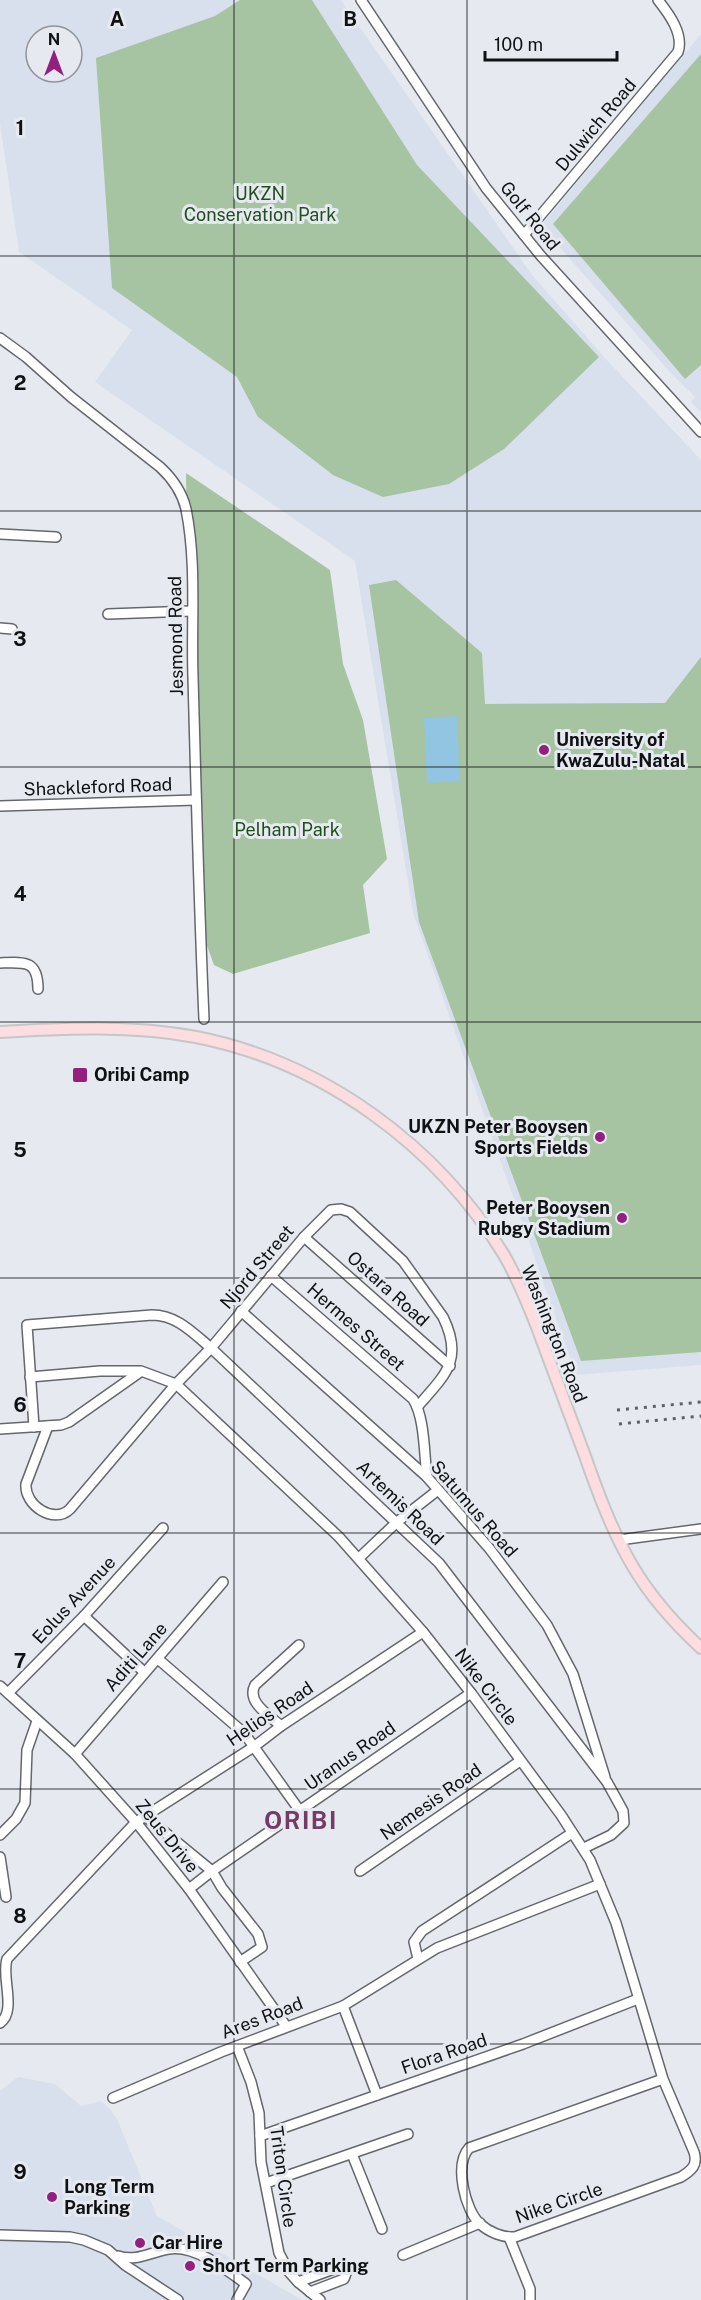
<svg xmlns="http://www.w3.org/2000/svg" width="701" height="2300" font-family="'Public Sans',sans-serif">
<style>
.built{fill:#d8e0ed;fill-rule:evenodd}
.green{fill:#a6c3a2}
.water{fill:#92c5e1}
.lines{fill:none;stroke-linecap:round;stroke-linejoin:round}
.minor-casing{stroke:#64676c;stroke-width:12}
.major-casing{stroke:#c5c6c6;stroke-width:14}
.minor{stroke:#fff;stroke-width:9}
.major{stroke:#fddddf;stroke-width:10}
.rail{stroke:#5d6064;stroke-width:3;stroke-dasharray:3 6;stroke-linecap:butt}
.grid{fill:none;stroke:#0f1113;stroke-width:1.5;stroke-opacity:0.55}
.poi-dot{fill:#93207f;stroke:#e6eaf0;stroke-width:2}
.labels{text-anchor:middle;stroke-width:6;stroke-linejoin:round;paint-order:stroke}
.street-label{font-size:18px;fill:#0f1113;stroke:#e6eaf0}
.park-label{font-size:18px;fill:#1f4f1b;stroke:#e6eaf0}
.poi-label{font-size:18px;font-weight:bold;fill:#0f1113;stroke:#e6eaf0;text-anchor:start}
.district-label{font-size:24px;font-weight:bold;letter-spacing:1.5px;fill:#743b67;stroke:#e6eaf0}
.grid-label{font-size:20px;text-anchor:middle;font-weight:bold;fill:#0f1113;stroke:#e6eaf0;stroke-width:6;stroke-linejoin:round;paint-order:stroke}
</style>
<rect width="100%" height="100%" fill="#e6eaf0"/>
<!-- built -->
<g class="built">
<path d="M0 0H341L532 275 605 358 701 460V1365L576 1375 413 913 355 561 95 382 132 330 19 252 0 124ZM36 36H72V72H36Z"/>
<path d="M701 34V412L691 402 695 397 669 371 541 226Z"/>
<path d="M18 2077 55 2084 81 2106 101 2101 110 2109 117 2119 157 2216 302 2300H0V2091Z"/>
</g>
<!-- green -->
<g class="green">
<path d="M240 0H312L417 165 599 357 504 449 449 484 383 497 333 475 258 417 237 377 112 288 96 58 215 16Z"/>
<path d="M701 54V365L685 379 553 224Z"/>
<path d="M186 473 330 570 343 664 363 720 387 859 363 885 370 933 233 974 214 965 195 912 189 711Z"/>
<path d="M396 580 482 653 485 704 665 703 701 657V1352L581 1361 419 922 369 585Z"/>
</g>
<!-- water -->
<path class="water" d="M457 716 460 781 427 783 424 718Z"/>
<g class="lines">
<!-- minor casing -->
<g class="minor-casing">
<g id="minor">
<path d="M361 0 486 188 541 256 701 432"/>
<path d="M524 235 678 52C684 34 669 14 658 0"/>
<path d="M0 338 26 357 71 397 160 467C173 479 182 492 186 509 197 564 191 622 193 677 196 791 199 905 204 1019"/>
<path d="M0 534 56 537"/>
<path d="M108 614 192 611"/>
<path d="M0 628 12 629"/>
<path d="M0 806 196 800"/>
<path d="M0 963C25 962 38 960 38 989"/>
<path d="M304 1237 450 1366"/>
<path d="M271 1276 413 1399C425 1418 424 1454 427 1477"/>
<path d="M241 1311 427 1477 489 1548 547 1625 573 1674 605 1777"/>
<path d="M30 1377 100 1371H141L176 1384 339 1537 423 1632 471 1693 561 1815 590 1860 616 1923 663 2079 694 2152C698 2165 692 2170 681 2177L515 2237C503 2238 489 2232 480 2224 465 2210 454 2165 469 2148L663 2079"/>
<path d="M48 1426 26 1484C24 1505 54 1525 70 1509L176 1384 211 1348 304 1237 331 1210 341 1209 350 1212 403 1261 443 1317C464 1360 445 1375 418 1406"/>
<path d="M34 1427 27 1325 152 1315C177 1315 193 1333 211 1348L439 1563 607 1782 623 1811 624 1823 611 1835 584 1848"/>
<path d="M0 1429 61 1425 69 1422 140 1372"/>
<path d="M619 1540 701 1529"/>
<path d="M359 1558 397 1522 438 1490"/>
<path d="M84 1616 144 1672"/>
<path d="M158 1659 244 1733 300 1811"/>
<path d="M0 1686 75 1754 136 1822 189 1889 286 2026"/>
<path d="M8 1693 84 1616 163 1528"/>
<path d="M281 1726C269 1715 246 1702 255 1685L299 1645"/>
<path d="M75 1754 223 1582"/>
<path d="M145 1816 212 1871 222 1888 258 1934 262 1947 240 1962"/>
<path d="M0 1835 16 1819 25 1803 27 1750 37 1721"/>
<path d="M0 1857 6 1897"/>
<path d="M360 1871 520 1761"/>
<path d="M189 1889 212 1871 471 1693"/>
<path d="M418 1959 414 1942 422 1931 572 1833"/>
<path d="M343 2006 377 2095"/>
<path d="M0 2023C17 2011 1 1977 7 1959L136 1822 255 1746 281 1726 423 1632"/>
<path d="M237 2046 251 2082 259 2113 261 2162 279 2253 289 2272 298 2282 320 2300"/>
<path d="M113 2098 221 2052 343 2006 437 1948 600 1884"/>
<path d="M260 2136 523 2044 638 1999"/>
<path d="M352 2154 382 2229"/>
<path d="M266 2183 408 2134"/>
<path d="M0 2235 70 2237 84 2240 108 2250 125 2265 178 2300"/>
<path d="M509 2237 530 2289V2300"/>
<path d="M403 2255 480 2223"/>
<path d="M118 2256C137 2262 150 2252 169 2249 195 2245 226 2269 246 2284L237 2300"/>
<path d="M298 2282 339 2267 347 2271 344 2279 310 2292"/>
</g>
</g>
<!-- major casing -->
<g class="major-casing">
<path id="major" d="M0 1032C65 1028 132 1025 196 1037 323 1062 437 1145 504 1255 518 1279 528 1304 538 1330 554 1372 569 1414 585 1456 598 1493 612 1531 632 1565 650 1596 675 1624 701 1648"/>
</g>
<!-- minor -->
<use href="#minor" class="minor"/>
<!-- major -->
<use href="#major" class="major"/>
<!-- rail -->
<g class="rail">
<path d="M617 1410 701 1402"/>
<path d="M619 1424 701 1416"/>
</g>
</g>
<!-- grid -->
<path class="grid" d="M234 0V2300M467 0V2300M0 256H701M0 511H701M0 767H701M0 1022H701M0 1278H701M0 1533H701M0 1789H701M0 2044H701"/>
<!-- markers -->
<g class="poi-dot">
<circle cx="544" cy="750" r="6"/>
<rect x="72" y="1067" width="16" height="16" rx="3"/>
<circle cx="600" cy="1137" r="6"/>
<circle cx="622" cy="1218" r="6"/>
<circle cx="52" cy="2197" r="6"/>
<circle cx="140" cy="2243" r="6"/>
<circle cx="190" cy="2266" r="6"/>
</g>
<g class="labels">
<!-- street labels -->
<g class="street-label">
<text transform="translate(596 125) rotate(-50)" y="6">Dulwich Road</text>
<text transform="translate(530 216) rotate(51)" y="6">Golf Road</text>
<text transform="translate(176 636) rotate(-91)" y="6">Jesmond Road</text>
<text transform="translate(98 787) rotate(-2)" y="6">Shackleford Road</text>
<text transform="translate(257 1267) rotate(-50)" y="6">Njord Street</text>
<text transform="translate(388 1289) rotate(42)" y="6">Ostara Road</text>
<text transform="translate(356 1327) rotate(41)" y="6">Hermes Street</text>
<text transform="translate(554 1334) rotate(68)" y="6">Washington Road</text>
<text transform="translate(400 1503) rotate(44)" y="6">Artemis Road</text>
<text transform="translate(474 1509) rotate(49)" y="6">Satumus Road</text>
<text transform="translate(74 1600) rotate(-47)" y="6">Eolus Avenue</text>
<text transform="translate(136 1657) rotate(-49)" y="6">Aditi Lane</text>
<text transform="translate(486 1687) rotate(53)" y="6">Nike Circle</text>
<text transform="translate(270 1714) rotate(-34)" y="6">Helios Road</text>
<text transform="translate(350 1756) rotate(-35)" y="6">Uranus Road</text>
<text transform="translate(431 1802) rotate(-35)" y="6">Nemesis Road</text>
<text transform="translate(167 1836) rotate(51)" y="6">Zeus Drive</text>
<text transform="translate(262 2018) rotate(-21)" y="6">Ares Road</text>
<text transform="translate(444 2054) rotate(-19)" y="6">Flora Road</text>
<text transform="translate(283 2177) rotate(82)" y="6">Triton Circle</text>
<text transform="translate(559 2203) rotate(-19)" y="6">Nike Circle</text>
</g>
<!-- park labels -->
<g class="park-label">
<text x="260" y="200">UKZN<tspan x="260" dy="21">Conservation Park</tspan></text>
<text x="287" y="836">Pelham Park</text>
</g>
<!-- poi labels -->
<g class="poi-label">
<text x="556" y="746">University of<tspan x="556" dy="21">KwaZulu-Natal</tspan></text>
<text x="94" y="1081">Oribi Camp</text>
<text x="588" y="1133" text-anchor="end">UKZN Peter Booysen<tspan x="588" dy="21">Sports Fields</tspan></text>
<text x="610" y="1214" text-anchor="end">Peter Booysen<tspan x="610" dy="21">Rubgy Stadium</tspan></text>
<text x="64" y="2193">Long Term<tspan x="64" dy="21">Parking</tspan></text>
<text x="152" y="2249">Car Hire</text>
<text x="202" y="2272">Short Term Parking</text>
</g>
<!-- district labels -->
<g class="district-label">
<text x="301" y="1829">ORIBI</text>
</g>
</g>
<g class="grid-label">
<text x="117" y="26">A</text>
<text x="350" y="26">B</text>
<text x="20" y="135">1</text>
<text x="20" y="390">2</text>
<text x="20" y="646">3</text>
<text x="20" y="901">4</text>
<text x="20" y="1157">5</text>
<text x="20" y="1412">6</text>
<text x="20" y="1668">7</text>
<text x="20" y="1923">8</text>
<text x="20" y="2179">9</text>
</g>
<!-- north arrow -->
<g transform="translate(54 54)"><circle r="28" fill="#e6eaf0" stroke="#909398" stroke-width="1.5"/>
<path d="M0-4.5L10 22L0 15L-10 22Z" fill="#93207f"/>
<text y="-9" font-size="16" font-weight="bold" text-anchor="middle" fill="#0f1113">N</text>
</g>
<!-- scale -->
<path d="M485 51v9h132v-9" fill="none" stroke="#0f1113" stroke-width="3"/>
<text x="494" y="51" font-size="18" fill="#0f1113" stroke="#e6eaf0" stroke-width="4.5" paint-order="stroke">100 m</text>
</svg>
